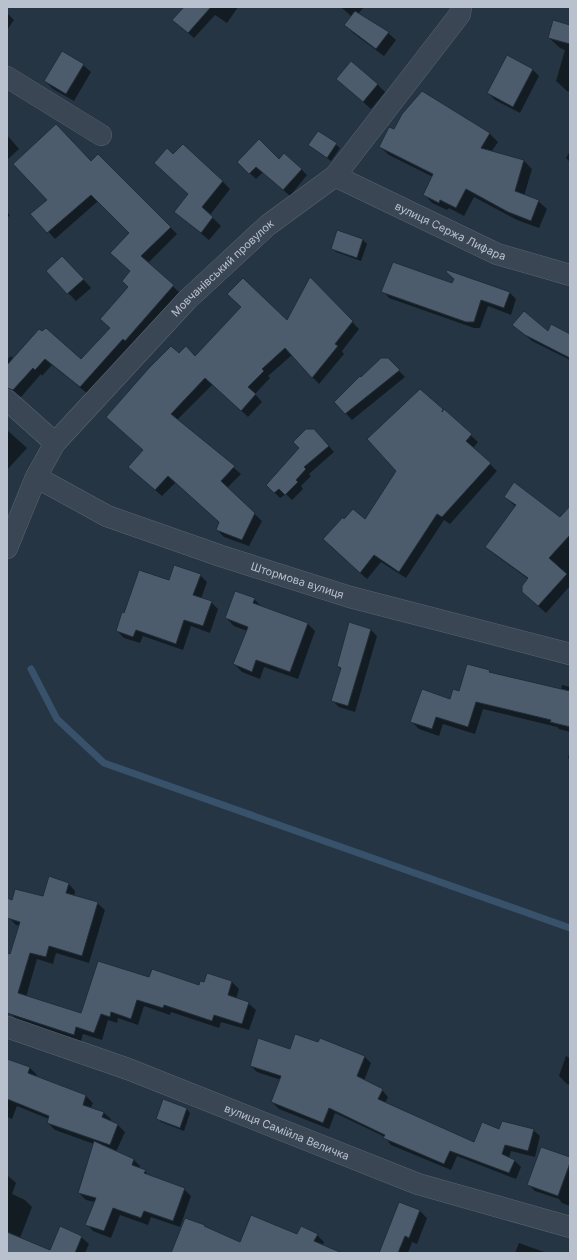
<svg xmlns="http://www.w3.org/2000/svg" width="577" height="1260" font-family="Inter,sans-serif">
<style>
.shadow{fill:#0007}
.lines{fill:none;stroke-linecap:round;stroke-linejoin:round}
.stream{stroke:#39526b;stroke-width:7}
.building{fill:#4c5c6d;stroke:#212d3a}
.street-casing{stroke:#596470;stroke-width:22}
.street{stroke:#3a4653;stroke-width:21}
.labels{text-anchor:middle;stroke-width:3.5;stroke-linejoin:round;paint-order:stroke}
.street-label{font-size:11px;fill:#b8c1cd;stroke:#1f2b38}
</style>
<rect width="100%" height="100%" fill="#263543"/>
<!-- shadow -->
<g class="shadow">
<path d="M185 7H238L227 23 215 15 194 38 180 26Z"/>
<path d="M341 7H364L358 14 388 33 396 40 384 56 353 33 346 25 352 17Z"/>
<path d="M7 13 14 20 7 30Z"/>
<path d="M570 26V92L567 91 556 81 565 50 560 48 549 38Z"/>
<path d="M508 57 533 70 539 76 520 113 495 100 488 93Z"/>
<path d="M83 65 91 72 74 101 53 89 45 81Z"/>
<path d="M337 79 377 84 385 92 371 109Z"/>
<path d="M394 131 489 133 498 142 491 152 524 161 532 169 524 196 538 201 547 209 539 228 517 220 474 197 464 216 449 208 447 210 432 203 424 194 433 177 389 155 380 147Z"/>
<path d="M319 132 340 148 331 161 310 145Z"/>
<path d="M7 135 19 149 7 160Z"/>
<path d="M570 151V162L566 158Z"/>
<path d="M98 155 177 234 148 263 180 293 88 394 52 365 42 376 41 374 21 397 17 395 7 398V360L11 356 14 359 40 330 81 360 111 328 129 287 131 272 130 233 98 201 55 239 32 214Z"/>
<path d="M174 156 222 181 230 189 210 215 221 226 209 240 175 212 189 195Z"/>
<path d="M280 160 301 169 307 175 290 196 263 172 256 179 238 162Z"/>
<path d="M7 212 10 215 7 218Z"/>
<path d="M338 231 363 240 367 244 361 261 336 252 332 248Z"/>
<path d="M70 265 91 288 76 301 47 271Z"/>
<path d="M310 278 359 329 342 351 344 354 319 384 292 355 268 376 270 378 255 394 262 402 248 417 213 384 177 420 241 474 227 488 262 521 249 546 224 537 217 530 220 522 176 482 162 496 136 473 179 355 195 357 288 322Z"/>
<path d="M453 285 509 292 516 299 511 315 488 306 480 328H474L389 298 383 291Z"/>
<path d="M513 325 570 335V360L532 341Z"/>
<path d="M387 359 405 377 352 420 335 402 361 378Z"/>
<path d="M420 390 478 442 473 448 497 471 450 524 444 520 406 578 381 562 367 579 331 547 344 520H365L397 471Z"/>
<path d="M7 430 27 448 7 470Z"/>
<path d="M320 436 334 452 309 474 311 476 301 486 303 489 292 500 286 494 280 498 267 485 300 448Z"/>
<path d="M505 497 560 518 570 507V586L546 613 531 600 528 579 494 554 487 547 516 507Z"/>
<path d="M200 575 207 582 201 599 211 602 218 609 210 633 191 626 183 650 143 636 140 643 124 638 117 631 125 614Z"/>
<path d="M254 599 262 607 308 624 315 631 298 679 264 667 260 679 242 672 234 664 247 631 234 626 226 618Z"/>
<path d="M371 630 377 636 355 712 339 707 332 700 341 670 338 666Z"/>
<path d="M489 671 491 673 561 690 562 685 570 687V732L559 729 557 727 483 709 475 734 443 724 439 736 419 729 412 722 451 700Z"/>
<path d="M570 750V760L568 758Z"/>
<path d="M68 883 75 891 74 896 97 903 105 910 89 963 56 953 53 964 37 959 26 997 81 1015 149 978 200 986 204 983 208 974 232 982 239 989 236 999 248 1003 256 1010 249 1030 221 1022 219 1028 171 1012 170 1015 144 1006 138 1025 118 1018 117 1023 108 1020 102 1040 83 1034 81 1041 18 1021 11 1014 7 1002V954L11 955 20 926 16 925 9 918Z"/>
<path d="M320 1039 365 1057 371 1063 364 1081 382 1090 388 1097 385 1103 475 1143 499 1130H533L540 1136 535 1157 511 1151 509 1158 514 1160 521 1167 516 1179 457 1156 451 1170 391 1145 385 1137 335 1113 329 1129 279 1109 272 1102 281 1080 257 1072 251 1066 290 1050 318 1044Z"/>
<path d="M566 1056 570 1058V1085L567 1084 559 1076Z"/>
<path d="M7 1060 30 1068 37 1075 36 1077 86 1096 93 1103 90 1109 104 1113 111 1119 110 1121 118 1125 125 1132 116 1152 134 1160 140 1166 139 1169 145 1171 150 1177 184 1189 191 1196 180 1227 151 1217 148 1225 120 1215 111 1238 93 1231 87 1224 95 1202 86 1200 79 1193 94 1144 55 1130 48 1123 49 1119 17 1106 12 1119 7 1117Z"/>
<path d="M164 1100 187 1109 190 1113 184 1131 161 1122 157 1118Z"/>
<path d="M570 1158V1206L562 1203 559 1199 535 1191 528 1184Z"/>
<path d="M7 1175 16 1183 12 1194 25 1200 32 1207 20 1238 29 1253H7Z"/>
<path d="M420 1211 427 1218 417 1244 412 1242 408 1253H381Z"/>
<path d="M204 1226 207 1229 241 1243 298 1235H317L324 1242 319 1253H177Z"/>
<path d="M81 1237 89 1244 85 1253H50Z"/>
<path d="M519 1243 547 1253H515Z"/>
</g>
<g class="lines">
<!-- stream -->
<path class="stream" d="M31 669 57 719 104 763 570 928"/>
</g>
<!-- building -->
<g class="building">
<path d="M184 7H211L188 33 172 20Z"/>
<path d="M355 11 389 32 376 49 344 25Z"/>
<path d="M553 20 570 25V44L548 38Z"/>
<path d="M62 51 84 64 66 94 44 81Z"/>
<path d="M507 55 533 69 513 107 487 93Z"/>
<path d="M351 61 378 84 363 102 336 79Z"/>
<path d="M422 91 490 133 481 148 524 160 515 191 539 200 531 221 508 212 466 189 456 208 440 200 439 203 423 195 433 174 379 147 389 127 394 129 402 114Z"/>
<path d="M56 124 91 161 98 154 171 227 141 256 174 285 125 341 123 339 80 387 45 359 35 370 33 368 13 390 7 388V365L39 329 42 331 46 328 81 359 110 328 100 319 128 287 122 281 130 271 110 253 129 233 91 195 47 233 30 214 47 200 13 164Z"/>
<path d="M318 131 337 143 327 158 308 145Z"/>
<path d="M259 139 279 159 284 153 302 169 283 190 256 167 249 174 237 162Z"/>
<path d="M183 144 223 181 202 207 213 217 201 233 174 212 188 194 154 163 167 148 173 154Z"/>
<path d="M337 230 363 239 357 258 331 249Z"/>
<path d="M62 256 84 279 67 294 46 271Z"/>
<path d="M393 262 452 283 454 279 446 272 447 270 510 292 504 308 481 300 474 322H466L381 292Z"/>
<path d="M310 277 353 321 335 344 338 346 312 378 285 348 262 369 264 371 248 387 256 394 241 411 205 378 171 414 235 466 221 481 255 513 242 540 216 530 219 522 168 476 155 490 128 467 143 450 106 417 149 368 171 346 179 353 186 346 195 356 241 307 227 294 243 278 287 320Z"/>
<path d="M524 311 548 331 551 324 570 334V358L525 335 512 325Z"/>
<path d="M381 358H388L400 370 345 414 334 402 360 376 361 377Z"/>
<path d="M420 389 443 409 442 412 444 409 472 434 466 441 491 463 442 517 437 514 399 572 374 555 360 573 323 539 343 517 344 519 353 509 365 519 396 471 367 439Z"/>
<path d="M306 429H314L329 446 304 467 306 469 296 480 298 482 285 495 279 489 274 493 266 485 299 448 293 442Z"/>
<path d="M514 482 560 517 570 506V535L549 558 567 574 538 606 522 592V586L528 578 485 547 516 505 504 497Z"/>
<path d="M174 565 201 574 193 595 212 601 203 626 184 620 176 644 136 630 133 637 116 631 122 612 124 613 139 570 169 580Z"/>
<path d="M235 591 255 598 253 603 308 623 290 672 256 660 252 672 233 664 248 627 225 618Z"/>
<path d="M349 622 371 629 348 706 331 701 341 668 337 666Z"/>
<path d="M467 664 490 670 489 672 570 691V727L550 722 551 720 476 702 468 727 436 717 432 729 410 722 422 689 450 699 453 689 459 691Z"/>
<path d="M49 876 69 883 66 893 98 902 82 956 49 946 46 957 30 953 18 993 81 1013 98 961 149 977 152 969 199 985 200 981 204 982 207 973 232 981 228 995 249 1002 242 1024 214 1015 212 1021 164 1005 163 1008 137 1000 131 1019 111 1012 110 1017 101 1014 94 1033 76 1027 74 1035 7 1013V953L10 954 20 922 7 918V898L12 900 15 889 43 896Z"/>
<path d="M295 1034 318 1042 320 1038 365 1056 357 1076 383 1089 378 1099 474 1142 482 1122 499 1129 502 1121 534 1129 528 1151 505 1145 502 1154 515 1160 509 1173 450 1151 444 1164 383 1138 385 1135 329 1108 323 1123 271 1102 281 1076 250 1066 258 1038 290 1049Z"/>
<path d="M7 1059 30 1067 28 1073 86 1095 83 1105 104 1112 102 1117 118 1124 110 1145 47 1123 49 1116 7 1099Z"/>
<path d="M163 1099 187 1108 180 1128 156 1119Z"/>
<path d="M94 1141 134 1159 132 1165 146 1170 144 1173 185 1188 173 1221 144 1211 141 1218 113 1208 104 1231 85 1225 96 1198 78 1193Z"/>
<path d="M541 1147 570 1157V1163L558 1196 527 1185Z"/>
<path d="M399 1202 420 1210 409 1238 405 1236 398 1253H379Z"/>
<path d="M251 1215 297 1234 301 1226 318 1234 314 1241 342 1253H171L185 1218 205 1225 204 1226 240 1242Z"/>
<path d="M60 1226 82 1236 75 1253H7V1232L50 1250Z"/>
</g>
<g class="lines">
<!-- street casing -->
<g class="street-casing">
<g id="street">
<path d="M7 77 101 135"/>
<path id="s1" d="M335 176 497 254 570 275"/>
<path d="M7 400 55 443"/>
<path id="s2" d="M36 477 107 516 221 556 350 597 570 654"/>
<path id="s3" d="M7 548 36 477 55 443 187 300 268 225 335 176 460 14 461 7"/>
<path id="s4" d="M7 1027 128 1069 418 1184 570 1227"/>
</g>
</g>
<!-- street -->
<use href="#street" class="street"/>
</g>
<g class="labels">
<!-- street labels -->
<g class="street-label">
<text dy="4" stroke="none"><textPath href="#s1" startOffset="128">вулиця Сержа Лифара</textPath></text>
<text dy="4" stroke="none"><textPath href="#s3" startOffset="358">Мовчанівський провулок</textPath></text>
<text dy="4" stroke="none"><textPath href="#s2" startOffset="282">Штормова вулиця</textPath></text>
<text dy="4" stroke="none"><textPath href="#s4" startOffset="299">вулиця Самійла Величка</textPath></text>
</g>
</g>
<!-- border -->
<rect width="577" height="1260" fill="none" stroke="#b8c1cd" stroke-width="16"/>
</svg>
